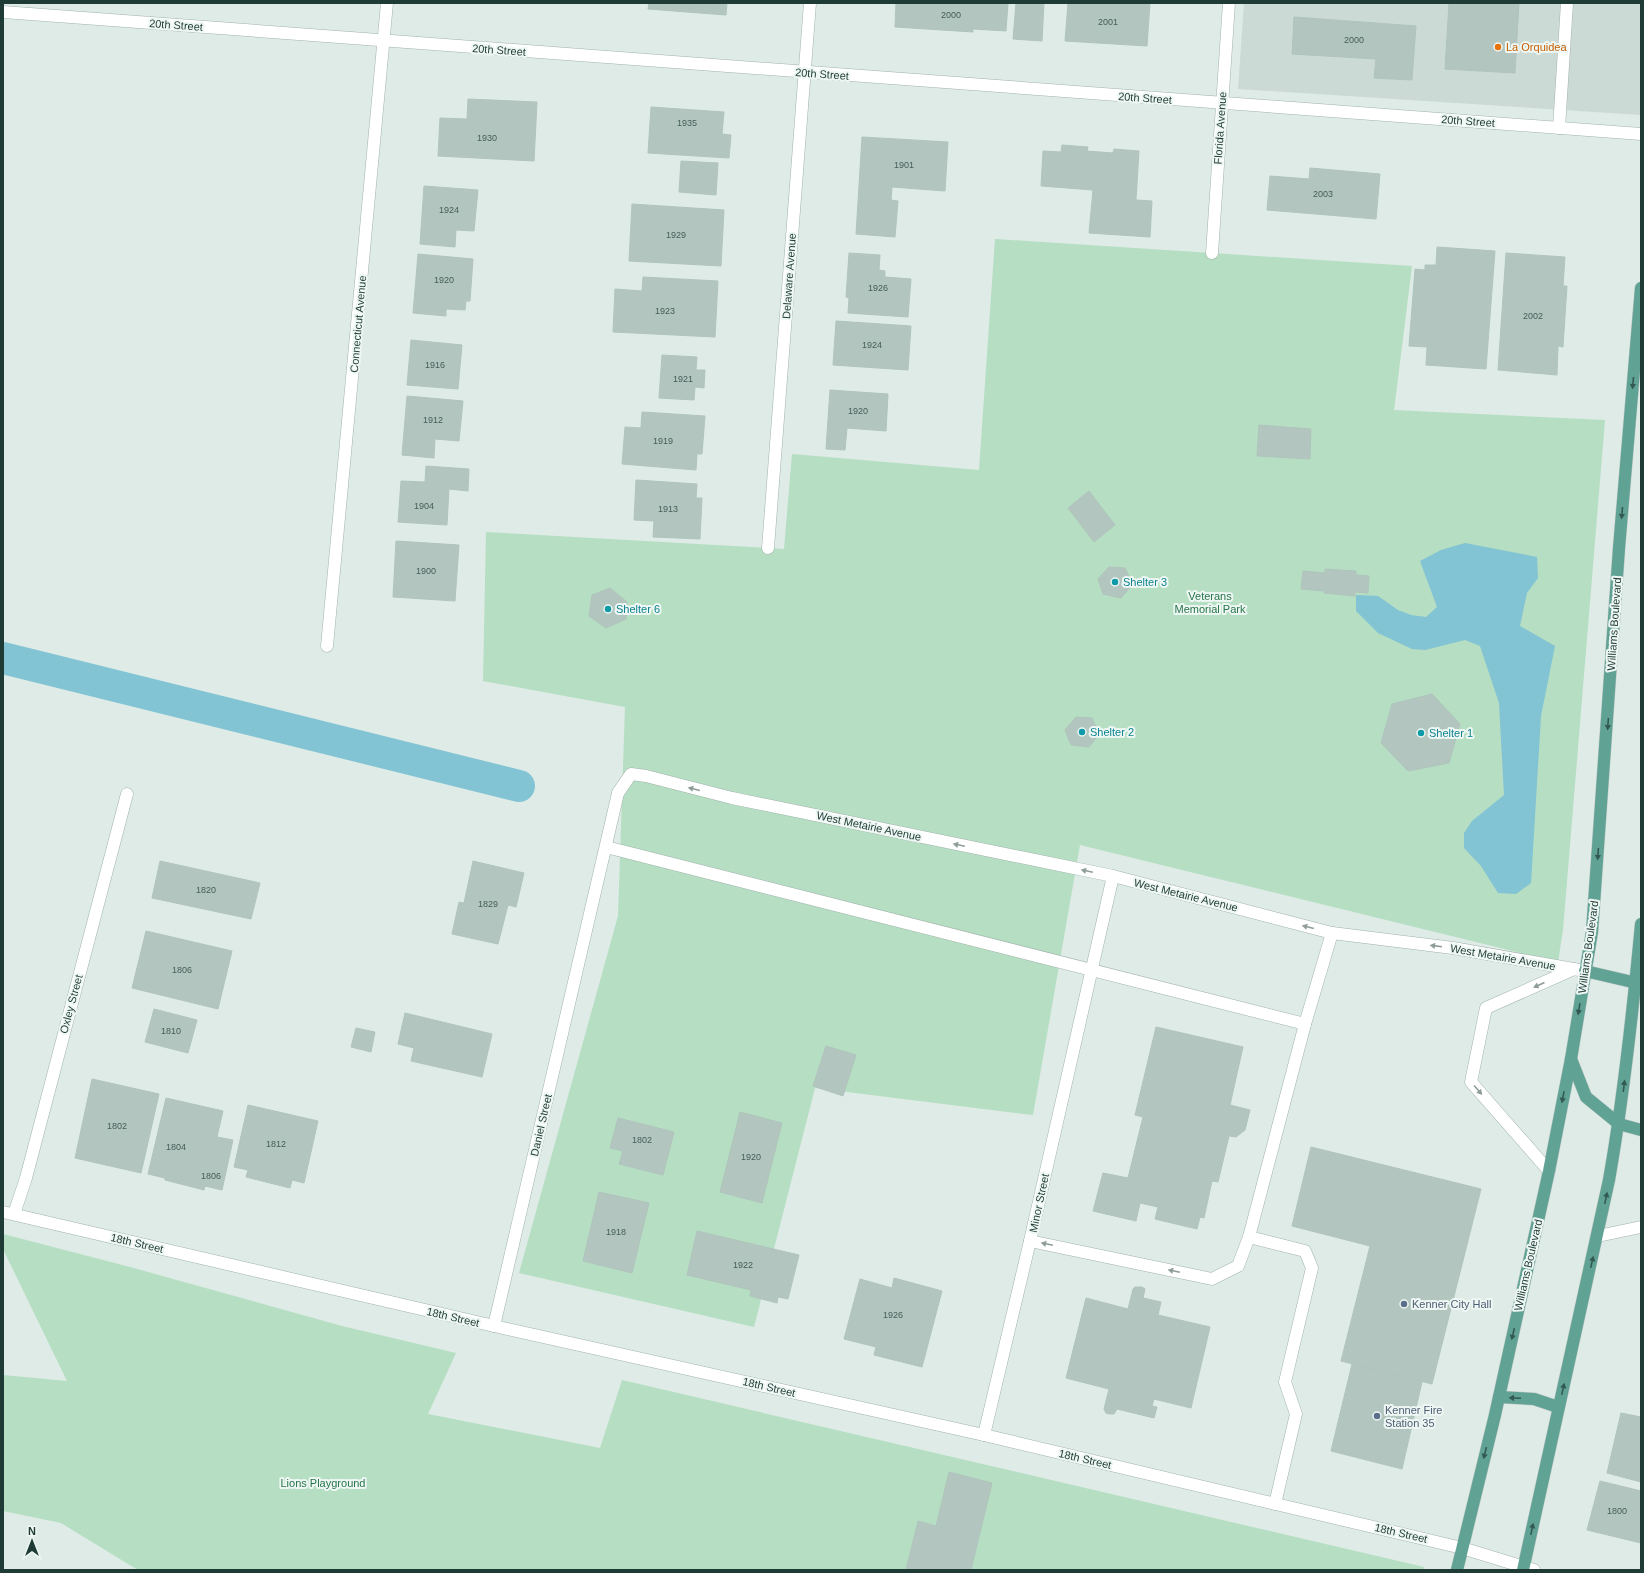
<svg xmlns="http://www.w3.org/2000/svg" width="1644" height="1573" font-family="Helvetica,sans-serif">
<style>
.built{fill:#ccdad5}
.green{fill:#b5dec2}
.water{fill:#82c3d4}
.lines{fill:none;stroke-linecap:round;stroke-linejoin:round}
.canal{stroke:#82c3d4;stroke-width:32}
.building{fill:#b3c5bf;stroke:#b0c4bd}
.minor-casing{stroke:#a1b3ad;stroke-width:13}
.major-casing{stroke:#c0c8c6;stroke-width:13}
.minor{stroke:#fff;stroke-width:12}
.major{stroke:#60a395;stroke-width:12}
.oneway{fill:#325a52}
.oneway2{fill:#8f9d9a}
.food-dot{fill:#e8710a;stroke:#eef7f3;stroke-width:1.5}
.culture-dot{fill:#0f9aa8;stroke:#eef7f3;stroke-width:1.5}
.service-dot{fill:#5c6f8a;stroke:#eef7f3;stroke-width:1.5}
.labels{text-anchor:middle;stroke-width:4;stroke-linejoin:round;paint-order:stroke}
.number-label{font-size:9px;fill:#445e58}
.street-label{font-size:11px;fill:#1f3b35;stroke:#eef7f3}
.food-label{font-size:11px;fill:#c56008;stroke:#eef7f3;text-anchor:start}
.culture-label{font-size:11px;fill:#0d838f;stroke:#eef7f3;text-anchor:start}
.park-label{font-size:11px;fill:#277449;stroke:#eef7f3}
.service-label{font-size:11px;fill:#4e5e75;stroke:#eef7f3;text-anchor:start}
</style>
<rect width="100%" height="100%" fill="#deebe6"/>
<!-- built -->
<path class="built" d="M1244 3H1641V115L1238 89Z"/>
<!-- green -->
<g class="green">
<path d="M995 239 1412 266 1394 410 1605 420 1563 930 1558 962 1080 845 1033 1115 815 1088 754 1327 519 1273 618 916 625 707 483 681 486 532 784 549 792 454 979 470Z"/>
<path d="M3 1234 130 1267 342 1326 456 1353 428 1414 600 1448 622 1380 1424 1567 1423 1570H138L61 1523 3 1511V1375L67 1381 3 1249Z"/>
</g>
<!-- water -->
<path class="water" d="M1465 543 1537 557 1538 578 1527 593 1520 626 1555 646 1541 716 1531 883 1516 894 1498 893 1481 866 1464 848V833L1472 821 1504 795 1499 703 1480 646 1465 640 1425 650 1412 649 1378 633 1356 611V595L1378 596 1398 610 1411 615 1426 617 1437 607 1420 561 1441 550Z"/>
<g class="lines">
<!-- canal -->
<path class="canal" d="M3 658 519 786"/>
</g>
<!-- building -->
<g class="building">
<path d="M649 3H727L726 15 648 9Z"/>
<path d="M896 3H1008L1006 31 973 29V32L895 27Z"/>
<path d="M1016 3H1044L1042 41 1013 39Z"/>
<path d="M1068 3H1150L1147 46 1065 41Z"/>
<path d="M1449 3H1519L1515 73 1445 69Z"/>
<path d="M1294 17 1416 26 1412 80 1374 78 1376 59 1292 54Z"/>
<path d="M468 99 537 102 534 161 438 156 440 118 467 119Z"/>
<path d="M651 107 724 112 722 134 731 135 729 158 648 153Z"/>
<path d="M862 137 948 142 945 191 892 187 891 200 898 201 895 237 856 234Z"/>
<path d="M1062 145 1088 147 1087 151 1113 153 1114 149 1139 151 1136 200 1152 201 1150 237 1089 233 1093 190 1041 186 1043 151 1061 152Z"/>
<path d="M681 161 718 163 716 195 679 192Z"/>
<path d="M1310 168 1380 174 1376 219 1267 210 1270 176 1309 179Z"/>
<path d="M424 186 478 190 474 231 456 230 455 247 420 244Z"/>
<path d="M632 204 724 210 721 266 629 261Z"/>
<path d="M1437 247 1495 251 1486 369 1426 365 1427 347 1409 346 1415 269 1425 270V265H1436Z"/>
<path d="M849 253 880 255 879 270 885 271V277L911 279 908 317 848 313 849 298 846 297Z"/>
<path d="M1506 253 1565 257 1563 286H1567L1563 347 1558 346 1557 375 1498 370Z"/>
<path d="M418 254 473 259 470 301H466L465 310 446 309V316L413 313Z"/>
<path d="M643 277 718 281 715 337 613 332 615 289 642 291Z"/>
<path d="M836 321 911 326 908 370 833 365Z"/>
<path d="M411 340 462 345 458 389 407 385Z"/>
<path d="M662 355 697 357 696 370H705L704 388 695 387 694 400 659 398Z"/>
<path d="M830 390 888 394 886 431 847 428 845 450 826 449Z"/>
<path d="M407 396 463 401 459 441 435 439 434 458 402 455Z"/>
<path d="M642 412 705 416 702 454H697L696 470 622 464 625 427 641 428Z"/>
<path d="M1259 425 1311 429 1310 459 1257 456Z"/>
<path d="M426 466 469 469 468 491 449 489 447 525 398 522 401 481 425 482Z"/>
<path d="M636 480 697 484 696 498H702L700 539 653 537 654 521 634 520Z"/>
<path d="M1089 491 1115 525 1094 542 1068 508Z"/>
<path d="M396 541 459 545 455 601 393 597Z"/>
<path d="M1109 567 1125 568 1133 584 1121 598 1103 594 1098 579Z"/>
<path d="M1325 569 1356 571V575L1369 576 1368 593 1355 592V596L1324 593V591L1301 589 1303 571 1325 573Z"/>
<path d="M610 588 627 602 626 619 606 628 589 616 592 595Z"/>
<path d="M1432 694 1460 724 1449 763 1408 771 1381 743 1392 704Z"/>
<path d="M1076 717 1092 718 1099 734 1089 747 1071 745 1065 730Z"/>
<path d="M160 861 260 883 251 919 152 898Z"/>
<path d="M473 861 524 873 516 907 508 905 498 944 452 934 459 902 464 903Z"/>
<path d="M146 931 232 951 218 1009 132 988Z"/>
<path d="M154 1009 197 1020 188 1053 145 1042Z"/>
<path d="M405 1013 492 1034 482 1077 411 1061 414 1048 398 1044Z"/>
<path d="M1156 1027 1243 1047 1230 1105 1250 1110 1245 1130 1236 1137 1229 1136 1218 1182 1212 1181 1204 1218 1200 1217 1197 1229 1155 1219 1158 1207 1140 1203 1136 1221 1093 1211 1103 1173 1128 1178 1143 1117 1135 1115Z"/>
<path d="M356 1028 375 1032 371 1052 351 1047Z"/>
<path d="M826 1046 856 1055 843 1096 813 1086Z"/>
<path d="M92 1079 159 1094 141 1173 75 1158Z"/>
<path d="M166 1098 223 1111 217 1137 233 1140 222 1190 205 1186 204 1190 165 1180V1178L148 1174Z"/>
<path d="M248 1105 318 1121 304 1183 292 1180 290 1188 246 1177 248 1170 234 1167Z"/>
<path d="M740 1112 782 1123 762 1203 720 1192Z"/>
<path d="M618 1118 674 1132 663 1175 619 1164 623 1151 610 1148Z"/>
<path d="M1311 1147 1481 1189 1432 1384 1341 1361 1370 1246 1292 1226Z"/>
<path d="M599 1192 649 1203 632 1273 583 1261Z"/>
<path d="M697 1231 799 1255 788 1299 778 1297 777 1303 750 1296 751 1290 687 1275Z"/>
<path d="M894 1278 942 1291 922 1367 874 1355 876 1347 844 1339 860 1279 892 1288Z"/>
<path d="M1135 1287H1142L1145 1289 1143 1298 1161 1302 1158 1315 1210 1327 1191 1408 1154 1399 1152 1406 1157 1407 1154 1418 1117 1409 1114 1414H1110L1106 1413 1104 1409 1109 1389 1066 1378 1086 1298 1128 1309 1133 1289Z"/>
<path d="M1352 1364 1422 1382 1402 1469 1331 1451Z"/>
<path d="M1621 1413 1641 1417V1482L1607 1473Z"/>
<path d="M949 1472 992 1483 971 1570H906L918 1521 936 1526Z"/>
<path d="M1600 1481 1641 1491V1543L1587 1530Z"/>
</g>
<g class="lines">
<!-- minor casing -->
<g class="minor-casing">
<g id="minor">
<path d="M3 12 1641 134"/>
<path d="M1559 128 1567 3"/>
<path d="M1212 253 1229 3"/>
<path d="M768 548 810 3"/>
<path d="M327 646 387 3"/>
<path d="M606 847 1305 1024"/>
<path d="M1549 1171 1471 1082 1486 1008 1574 969"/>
<path d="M3 1212 494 1326 984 1435 1462 1548 1534 1570"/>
<path d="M14 1214 26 1178 127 794"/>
<path d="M1598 1236 1641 1227"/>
<path d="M1249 1237 1305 1251 1312 1268 1285 1382 1296 1414 1275 1504"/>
<path d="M1030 1241 1212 1279 1238 1266 1249 1237 1305 1024 1332 933"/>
<path d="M494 1326 618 793 631 774 646 776 732 798 1113 876 1332 933 1453 948 1585 971"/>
<path d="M984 1435 1030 1241 1113 876"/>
</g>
</g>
<!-- major casing -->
<g class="major-casing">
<g id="major">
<path d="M1585 971 1641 984"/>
<path d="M1571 1059 1586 1097 1619 1124 1641 1130"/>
<path d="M1499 1397 1534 1399 1558 1407"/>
<path d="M1457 1570 1495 1415 1549 1171 1571 1059 1592 932 1619 548 1641 288"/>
<path d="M1523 1570 1609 1180C1624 1095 1633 1010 1641 924"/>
</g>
</g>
<!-- minor -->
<use href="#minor" class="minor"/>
<!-- major -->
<use href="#major" class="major"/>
</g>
<!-- one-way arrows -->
<defs><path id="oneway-solid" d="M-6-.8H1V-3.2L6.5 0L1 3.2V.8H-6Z"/></defs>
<g class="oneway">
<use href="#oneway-solid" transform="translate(1633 383) rotate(95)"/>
<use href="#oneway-solid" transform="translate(1622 513) rotate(95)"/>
<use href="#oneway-solid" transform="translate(1608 724) rotate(94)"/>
<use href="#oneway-solid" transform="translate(1598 854) rotate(94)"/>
<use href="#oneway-solid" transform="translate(1579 1009) rotate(99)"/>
<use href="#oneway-solid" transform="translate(1624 1086) rotate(-83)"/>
<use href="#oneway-solid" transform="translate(1563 1097) rotate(101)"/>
<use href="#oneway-solid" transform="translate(1606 1198) rotate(-78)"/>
<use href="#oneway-solid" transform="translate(1592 1262) rotate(-77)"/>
<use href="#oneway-solid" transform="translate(1513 1334) rotate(103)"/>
<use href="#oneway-solid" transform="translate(1563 1389) rotate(-77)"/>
<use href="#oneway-solid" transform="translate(1515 1398) rotate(-178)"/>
<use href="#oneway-solid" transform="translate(1485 1453) rotate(104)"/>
<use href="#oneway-solid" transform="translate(1532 1529) rotate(-78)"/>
</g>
<g class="oneway2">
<use href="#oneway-solid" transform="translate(694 789) rotate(-166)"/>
<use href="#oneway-solid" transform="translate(959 845) rotate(-168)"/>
<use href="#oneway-solid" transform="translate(1087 871) rotate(-168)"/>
<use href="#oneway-solid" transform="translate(1308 927) rotate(-166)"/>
<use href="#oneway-solid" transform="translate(1436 946) rotate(-173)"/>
<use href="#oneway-solid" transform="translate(1539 985) rotate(156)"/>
<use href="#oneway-solid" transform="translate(1478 1090) rotate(49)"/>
<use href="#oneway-solid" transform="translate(1047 1244) rotate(-168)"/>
<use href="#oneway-solid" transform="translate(1174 1271) rotate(-168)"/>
</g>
<!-- markers -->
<circle class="food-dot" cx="1498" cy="47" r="4"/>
<g class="culture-dot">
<circle cx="1115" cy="582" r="4"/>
<circle cx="608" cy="609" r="4"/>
<circle cx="1082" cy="732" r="4"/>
<circle cx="1421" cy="733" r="4"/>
</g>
<g class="service-dot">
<circle cx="1404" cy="1304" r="4"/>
<circle cx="1377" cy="1416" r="4"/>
</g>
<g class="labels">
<!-- number labels -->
<g class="number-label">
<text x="951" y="18">2000</text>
<text x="1108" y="25">2001</text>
<text x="1354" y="43">2000</text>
<text x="687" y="126">1935</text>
<text x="487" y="141">1930</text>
<text x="904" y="168">1901</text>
<text x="1323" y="197">2003</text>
<text x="449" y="213">1924</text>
<text x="676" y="238">1929</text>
<text x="444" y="283">1920</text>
<text x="878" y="291">1926</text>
<text x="665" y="314">1923</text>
<text x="1533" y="319">2002</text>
<text x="872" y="348">1924</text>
<text x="435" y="368">1916</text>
<text x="683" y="382">1921</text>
<text x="858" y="414">1920</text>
<text x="433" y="423">1912</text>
<text x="663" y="444">1919</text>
<text x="424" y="509">1904</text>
<text x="668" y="512">1913</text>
<text x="426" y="574">1900</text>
<text x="206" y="893">1820</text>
<text x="488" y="907">1829</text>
<text x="182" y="973">1806</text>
<text x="171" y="1034">1810</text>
<text x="117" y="1129">1802</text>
<text x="642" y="1143">1802</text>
<text x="276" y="1147">1812</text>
<text x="176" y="1150">1804</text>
<text x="751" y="1160">1920</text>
<text x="211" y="1179">1806</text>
<text x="616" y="1235">1918</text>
<text x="743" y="1268">1922</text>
<text x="893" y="1318">1926</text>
<text x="1617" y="1514">1800</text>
</g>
<!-- street labels -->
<g class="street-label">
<text transform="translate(176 25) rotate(4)" y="4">20th Street</text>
<text transform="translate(499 50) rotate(4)" y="4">20th Street</text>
<text transform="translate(822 74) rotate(4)" y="4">20th Street</text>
<text transform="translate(1145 98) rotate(4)" y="4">20th Street</text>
<text transform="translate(1468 121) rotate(4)" y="4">20th Street</text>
<text transform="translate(1220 128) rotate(-86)" y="4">Florida Avenue</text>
<text transform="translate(789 276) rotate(-86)" y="4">Delaware Avenue</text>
<text transform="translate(358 324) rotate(-85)" y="4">Connecticut Avenue</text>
<text transform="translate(1614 624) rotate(-86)" y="4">Williams Boulevard</text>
<text transform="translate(869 826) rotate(12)" y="4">West Metairie Avenue</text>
<text transform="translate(1186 895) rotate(14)" y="4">West Metairie Avenue</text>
<text transform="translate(1588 947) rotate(-82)" y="4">Williams Boulevard</text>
<text transform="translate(1503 957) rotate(10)" y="4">West Metairie Avenue</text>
<text transform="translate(71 1004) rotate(-75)" y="4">Oxley Street</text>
<text transform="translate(541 1125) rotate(-77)" y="4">Daniel Street</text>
<text transform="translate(1039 1203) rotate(-78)" y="4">Minor Street</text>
<text transform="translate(137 1243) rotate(13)" y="4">18th Street</text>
<text transform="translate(1528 1265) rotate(-77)" y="4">Williams Boulevard</text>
<text transform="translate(453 1317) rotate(13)" y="4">18th Street</text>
<text transform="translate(769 1387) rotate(13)" y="4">18th Street</text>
<text transform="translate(1085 1459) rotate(13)" y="4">18th Street</text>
<text transform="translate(1401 1533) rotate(13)" y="4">18th Street</text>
</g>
<!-- food labels -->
<g class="food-label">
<text x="1506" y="51">La Orquidea</text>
</g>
<!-- culture labels -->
<g class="culture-label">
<text x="1123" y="586">Shelter 3</text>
<text x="616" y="613">Shelter 6</text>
<text x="1090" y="736">Shelter 2</text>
<text x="1429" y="737">Shelter 1</text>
</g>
<!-- park labels -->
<g class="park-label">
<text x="1210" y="600">Veterans<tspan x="1210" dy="13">Memorial Park</tspan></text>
<text x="323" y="1487">Lions Playground</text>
</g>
<!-- service labels -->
<g class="service-label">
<text x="1412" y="1308">Kenner City Hall</text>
<text x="1385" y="1414">Kenner Fire<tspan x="1385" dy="13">Station 35</tspan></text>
</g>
</g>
<!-- border -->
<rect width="1644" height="1573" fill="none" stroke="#1f3b35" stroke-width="8"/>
<!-- north arrow -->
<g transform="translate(32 1541)" stroke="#eef7f3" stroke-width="3" paint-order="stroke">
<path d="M0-3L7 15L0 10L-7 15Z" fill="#1f3b35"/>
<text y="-6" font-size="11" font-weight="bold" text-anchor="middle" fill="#1f3b35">N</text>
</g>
</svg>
